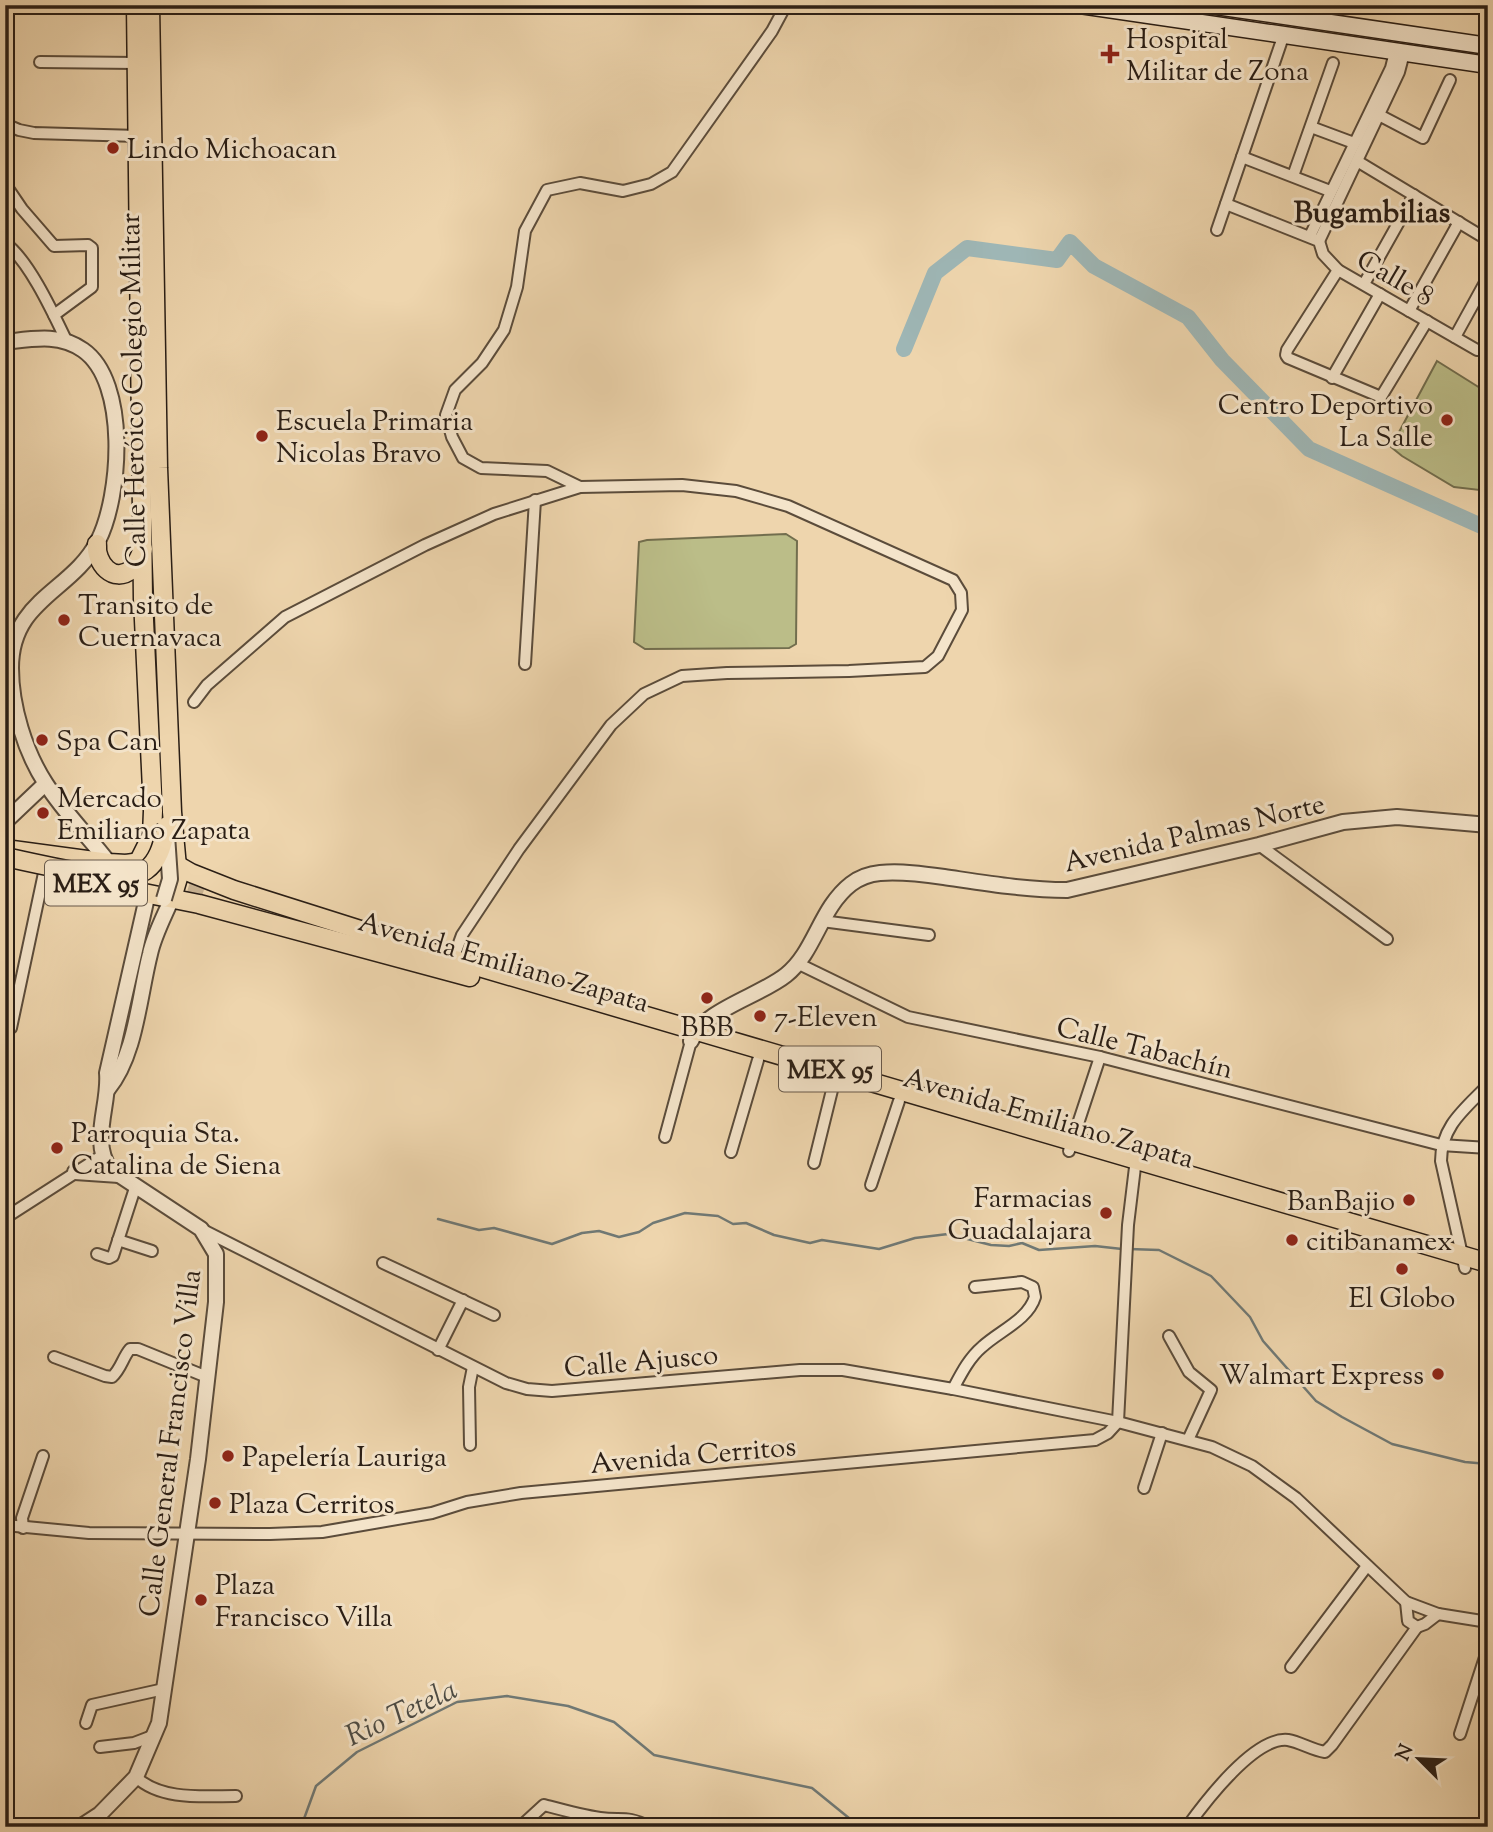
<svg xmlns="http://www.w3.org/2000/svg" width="1493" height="1832" font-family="'Sorts Mill Goudy',serif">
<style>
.green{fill:#bbbd88;stroke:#726e4e;stroke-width:2}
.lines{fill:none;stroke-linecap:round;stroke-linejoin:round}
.stream{stroke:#707975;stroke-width:2.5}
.river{stroke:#9eb6b5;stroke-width:16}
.primary-tunnel{stroke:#c7b08f;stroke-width:18;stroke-dasharray:18 9;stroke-linecap:butt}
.minor-casing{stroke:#5b4c3b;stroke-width:14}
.tertiary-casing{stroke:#5b4c3b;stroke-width:18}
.secondary-casing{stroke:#2a1e15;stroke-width:19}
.primary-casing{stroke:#2a1e15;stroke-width:21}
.minor{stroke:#f4e4ca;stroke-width:10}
.tertiary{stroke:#f4e4ca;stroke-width:14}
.secondary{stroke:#f4e4ca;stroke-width:16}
.primary{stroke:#eed5ad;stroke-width:18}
.tertiary-bridge-casing{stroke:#5b4c3b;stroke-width:18;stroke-linecap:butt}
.primary-bridge-casing{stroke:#2a1e15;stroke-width:21;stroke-linecap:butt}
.tertiary-bridge{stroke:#f4e4ca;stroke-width:14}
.primary-bridge{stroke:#eed5ad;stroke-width:18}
.poi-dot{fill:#8f2418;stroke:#f4e4ca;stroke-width:2.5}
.labels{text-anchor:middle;stroke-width:6;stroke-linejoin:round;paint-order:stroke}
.shield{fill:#f4e4ca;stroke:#67594b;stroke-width:2}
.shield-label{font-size:26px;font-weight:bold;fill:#2a1e15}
.poi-label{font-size:28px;fill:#2a1e15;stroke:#f4e4ca;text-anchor:start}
.street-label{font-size:28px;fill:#2a1e15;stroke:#f4e4ca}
.neighbourhood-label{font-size:30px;font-weight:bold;fill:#2a1e15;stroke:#f4e4ca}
.water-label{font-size:30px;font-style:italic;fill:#4d4c45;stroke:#f4e4ca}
</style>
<rect width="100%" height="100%" fill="#eed5ad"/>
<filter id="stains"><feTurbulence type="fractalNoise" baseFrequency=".00286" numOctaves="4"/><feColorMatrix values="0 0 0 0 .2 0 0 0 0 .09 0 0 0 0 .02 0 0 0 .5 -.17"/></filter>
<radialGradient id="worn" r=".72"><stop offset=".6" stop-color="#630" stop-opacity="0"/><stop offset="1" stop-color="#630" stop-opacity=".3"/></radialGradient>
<!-- green -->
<g class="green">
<path d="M1437 361 1488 393V491L1454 487 1402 456 1391 447Z"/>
<path d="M786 534 797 541 796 644 789 648 645 649 634 642 639 542 647 540Z"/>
</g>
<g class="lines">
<!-- stream -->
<g class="stream">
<path d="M438 1219 479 1230 494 1228 552 1244 582 1233 599 1231 619 1237 639 1232 653 1223 685 1213 718 1216 733 1224 746 1223 774 1235 810 1243 822 1240 879 1249 915 1238 948 1234 991 1245 1009 1246 1022 1243 1039 1250 1095 1246 1122 1249"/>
<path d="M1129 1249 1159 1250 1211 1276 1250 1317 1263 1341 1316 1401 1342 1417 1392 1444 1465 1462 1488 1464"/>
<path d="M301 1827 316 1786 357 1752 457 1702 507 1696 568 1706 614 1722 654 1755 812 1788 860 1827"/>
</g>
<!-- river -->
<path class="river" d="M904 349 935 273 967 248 1057 260 1070 242 1094 266 1188 317 1222 360 1309 449 1488 529"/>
<!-- primary-tunnel -->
<path class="primary-tunnel" d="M165 875 180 886 203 893"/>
<!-- minor casing -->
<g class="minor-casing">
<g id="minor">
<path d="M40 62 137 63"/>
<path d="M1379 115 1423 138 1450 80"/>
<path d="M5 124 19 130 34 133 138 136"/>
<path d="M1311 127 1354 143"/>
<path d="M1242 157 1330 191"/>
<path d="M1357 161 1488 240"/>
<path d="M1293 176 1333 63"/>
<path d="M5 184 22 209 54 246 88 245 92 248V287L54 315"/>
<path d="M1226 204 1319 241 1323 254 1338 270 1477 350"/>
<path d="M1217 230 1283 37"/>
<path d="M1310 236 1391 68 1395 52"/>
<path d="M1319 241 1399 72 1404 53"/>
<path d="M5 243C29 260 54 315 67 342"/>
<path d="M1338 270 1287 350 1286 355 1288 358 1381 397 1427 321"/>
<path d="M1364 284 1414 195"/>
<path d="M1409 311 1459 222"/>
<path d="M1455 337 1488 277"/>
<path d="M1332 378 1380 294"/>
<path d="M580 487 547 471 481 468 463 458 452 437 446 415 455 390 482 363 504 330 517 287 525 231 547 190 580 183 623 191 651 184 672 172 772 31 786 5"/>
<path d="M525 664 535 500"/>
<path d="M194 702 207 685 285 617 425 545 494 514 580 487 682 485 736 491 788 506 953 580 961 593 962 610 938 656 925 667 849 671 727 673 682 676 644 694 611 725 519 849 462 935 451 965"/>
<path d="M1259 845 1387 939"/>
<path d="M822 921 929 935"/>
<path d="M799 964 908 1017 1100 1057 1441 1145 1488 1148"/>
<path d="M11 1028 44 873"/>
<path d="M665 1137 691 1041"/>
<path d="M1069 1151 1100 1057"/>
<path d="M731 1152 758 1060"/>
<path d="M814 1163 834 1082"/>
<path d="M871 1185 899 1101"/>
<path d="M5 1218 103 1155"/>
<path d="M201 1229 506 1383 527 1389 552 1391 800 1370H843L953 1389 1118 1422 1212 1447 1252 1466 1296 1498 1406 1602 1438 1614 1488 1622"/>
<path d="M118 1240 152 1251"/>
<path d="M97 1254 109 1258 113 1256 136 1185"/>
<path d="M383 1263 494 1315"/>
<path d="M1465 1268 1441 1161C1441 1126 1465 1109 1488 1085"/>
<path d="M1169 1336 1189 1372 1211 1390 1188 1440"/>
<path d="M438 1350 463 1300"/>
<path d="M54 1357 105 1376 112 1377C121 1369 123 1357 130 1349H138L207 1377"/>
<path d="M953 1389C961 1374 969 1358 982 1347 999 1331 1028 1320 1035 1297L1033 1287 1022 1282 975 1287"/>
<path d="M470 1445 469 1387 473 1367"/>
<path d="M1144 1488 1162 1433"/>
<path d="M5 1525 89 1533 270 1534 322 1532 432 1513 467 1502 521 1493 1095 1440 1108 1433 1118 1422 1128 1225 1136 1159"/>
<path d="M23 1528 22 1518 43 1456"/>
<path d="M1406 1602 1408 1621 1417 1627 1425 1624 1438 1614"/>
<path d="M1291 1667 1367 1566"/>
<path d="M86 1723 92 1705 164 1689"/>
<path d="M1460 1734 1488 1648"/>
<path d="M100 1747 134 1743 155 1735"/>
<path d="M136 1777C161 1801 205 1796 236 1796"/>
<path d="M520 1827 544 1805C563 1810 581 1815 600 1818 622 1821 626 1815 650 1827"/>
<path d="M1187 1827C1205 1802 1255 1736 1288 1740 1300 1742 1312 1750 1325 1752L1332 1745 1417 1627"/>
</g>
</g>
<!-- tertiary casing -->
<g class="tertiary-casing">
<g id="tertiary">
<path d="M5 342C32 339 59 333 83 350 129 382 121 496 98 541 72 592 11 599 11 668 11 706 25 752 46 784 64 812 89 837 109 863"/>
<path d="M5 822 45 784"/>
<path d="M691 1041C703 1010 760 996 786 975 815 952 820 908 851 884 859 878 869 874 880 873 901 871 923 874 944 877 985 883 1026 890 1067 890L1259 845 1343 822 1397 817 1488 825"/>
<path d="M108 1089C136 1055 139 997 150 954 154 935 164 917 172 898"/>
<path d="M75 1172 119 1175"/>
<path d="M80 1827 100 1814 136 1777 159 1723 198 1459 216 1302V1254L201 1229 110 1169C90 1141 110 1104 107 1073L148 893"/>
</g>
</g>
<!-- secondary casing -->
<g class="secondary-casing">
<g id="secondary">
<path d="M1080 5 1488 65"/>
<path d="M1209 5 1488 46"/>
</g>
</g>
<!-- primary casing -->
<g class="primary-casing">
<g id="primary">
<path d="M136 5 143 599 153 811 152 835 139 861"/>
<path d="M150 5 158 468 172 812 178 878 172 898"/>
<path d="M97 544C95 562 113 585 132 569 137 564 140 556 143 549"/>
<path d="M5 849 109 863 126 864 156 860 170 861 191 873 234 890 452 959 1488 1263"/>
<path d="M69 878 199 904 470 977"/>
</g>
</g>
<!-- minor -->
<use href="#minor" class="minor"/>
<!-- tertiary -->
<use href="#tertiary" class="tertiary"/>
<!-- secondary -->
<use href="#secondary" class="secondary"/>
<!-- primary -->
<use href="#primary" class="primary"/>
<!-- tertiary-bridge casing -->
<g class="tertiary-bridge-casing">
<path id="tertiary-bridge" d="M164 899 170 879 167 835"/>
</g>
<!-- primary-bridge casing -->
<g class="primary-bridge-casing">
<path id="primary-bridge" d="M5 857C35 863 123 886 146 870 160 860 163 841 167 826"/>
</g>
<!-- tertiary-bridge -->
<use href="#tertiary-bridge" class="tertiary-bridge"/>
<!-- primary-bridge -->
<use href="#primary-bridge" class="primary-bridge"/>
</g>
<!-- markers -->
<g class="poi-dot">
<path d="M1106.5 43.5h7v7h7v7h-7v7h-7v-7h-7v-7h7z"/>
<circle cx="113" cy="148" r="7"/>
<circle cx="1447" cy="420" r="7"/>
<circle cx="262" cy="436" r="7"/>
<circle cx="64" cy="620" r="7"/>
<circle cx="42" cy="740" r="7"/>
<circle cx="43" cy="813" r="7"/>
<circle cx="707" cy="998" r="7"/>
<circle cx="760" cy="1016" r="7"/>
<circle cx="57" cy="1148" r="7"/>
<circle cx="1409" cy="1200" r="7"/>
<circle cx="1106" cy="1213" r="7"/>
<circle cx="1292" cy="1240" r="7"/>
<circle cx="1402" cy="1269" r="7"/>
<circle cx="1438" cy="1374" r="7"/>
<circle cx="228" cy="1456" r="7"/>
<circle cx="215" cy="1503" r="7"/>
<circle cx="201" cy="1600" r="7"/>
</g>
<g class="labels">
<!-- shield labels -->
<g class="shield">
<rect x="45" y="860.5" width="102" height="45" rx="5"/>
<rect x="779" y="1046.5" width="102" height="45" rx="5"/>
</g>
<g class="shield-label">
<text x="96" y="892">MEX 95</text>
<text x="830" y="1078">MEX 95</text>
</g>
<!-- poi labels -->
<g class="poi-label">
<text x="1126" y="48">Hospital<tspan x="1126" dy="32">Militar de Zona</tspan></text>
<text x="127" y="158">Lindo Michoacan</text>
<text x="1433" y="414" text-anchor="end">Centro Deportivo<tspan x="1433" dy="32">La Salle</tspan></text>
<text x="276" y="430">Escuela Primaria<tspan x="276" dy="32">Nicolas Bravo</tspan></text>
<text x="78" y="614">Transito de<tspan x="78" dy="32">Cuernavaca</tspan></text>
<text x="56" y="750">Spa Can</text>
<text x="57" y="807">Mercado<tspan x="57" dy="32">Emiliano Zapata</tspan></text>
<text x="774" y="1026">7-Eleven</text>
<text x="707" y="1036" text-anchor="middle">BBB</text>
<text x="71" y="1142">Parroquia Sta.<tspan x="71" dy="32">Catalina de Siena</tspan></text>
<text x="1092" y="1207" text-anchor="end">Farmacias<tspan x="1092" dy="32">Guadalajara</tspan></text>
<text x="1395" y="1210" text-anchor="end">BanBajio</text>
<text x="1306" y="1250">citibanamex</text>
<text x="1402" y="1307" text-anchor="middle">El Globo</text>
<text x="1424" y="1384" text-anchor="end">Walmart Express</text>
<text x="242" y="1466">Papelería Lauriga</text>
<text x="229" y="1513">Plaza Cerritos</text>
<text x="215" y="1594">Plaza<tspan x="215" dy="32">Francisco Villa</tspan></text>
</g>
<!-- street labels -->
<g class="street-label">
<text transform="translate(1396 277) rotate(30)" y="10">Calle 8</text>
<text transform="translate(132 390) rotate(-91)" y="10">Calle Heróico Colegio Militar</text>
<text transform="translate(1194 832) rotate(-13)" y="10">Avenida Palmas Norte</text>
<text transform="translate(504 961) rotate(16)" y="10">Avenida Emiliano Zapata</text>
<text transform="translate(1145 1047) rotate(14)" y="10">Calle Tabachín</text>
<text transform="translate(1049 1117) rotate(16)" y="10">Avenida Emiliano Zapata</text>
<text transform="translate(641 1360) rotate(-5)" y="10">Calle Ajusco</text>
<text transform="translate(169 1443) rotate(-83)" y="10">Calle General Francisco Villa</text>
<text transform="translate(693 1454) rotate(-5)" y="10">Avenida Cerritos</text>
</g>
<!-- neighbourhood labels -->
<g class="neighbourhood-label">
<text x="1372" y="222">Bugambilias</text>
</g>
<!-- water labels -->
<g class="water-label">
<text transform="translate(401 1712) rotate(-25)" y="10">Rio Tetela</text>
</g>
</g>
<!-- margin -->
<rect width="1493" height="1832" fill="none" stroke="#eed5ad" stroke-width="28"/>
<rect x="7" y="7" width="1479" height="1818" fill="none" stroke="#2a1e15" stroke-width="3.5"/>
<rect x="14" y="14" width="1465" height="1804" fill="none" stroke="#2a1e15" stroke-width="2"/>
<!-- north arrow -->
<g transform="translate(1419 1759) rotate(294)" stroke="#f4e4ca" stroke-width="5" paint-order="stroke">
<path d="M0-5L12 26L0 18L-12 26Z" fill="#2a1e15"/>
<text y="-10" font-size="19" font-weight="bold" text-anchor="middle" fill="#2a1e15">N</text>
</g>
<rect width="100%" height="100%" filter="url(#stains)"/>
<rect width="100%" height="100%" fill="url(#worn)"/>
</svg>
